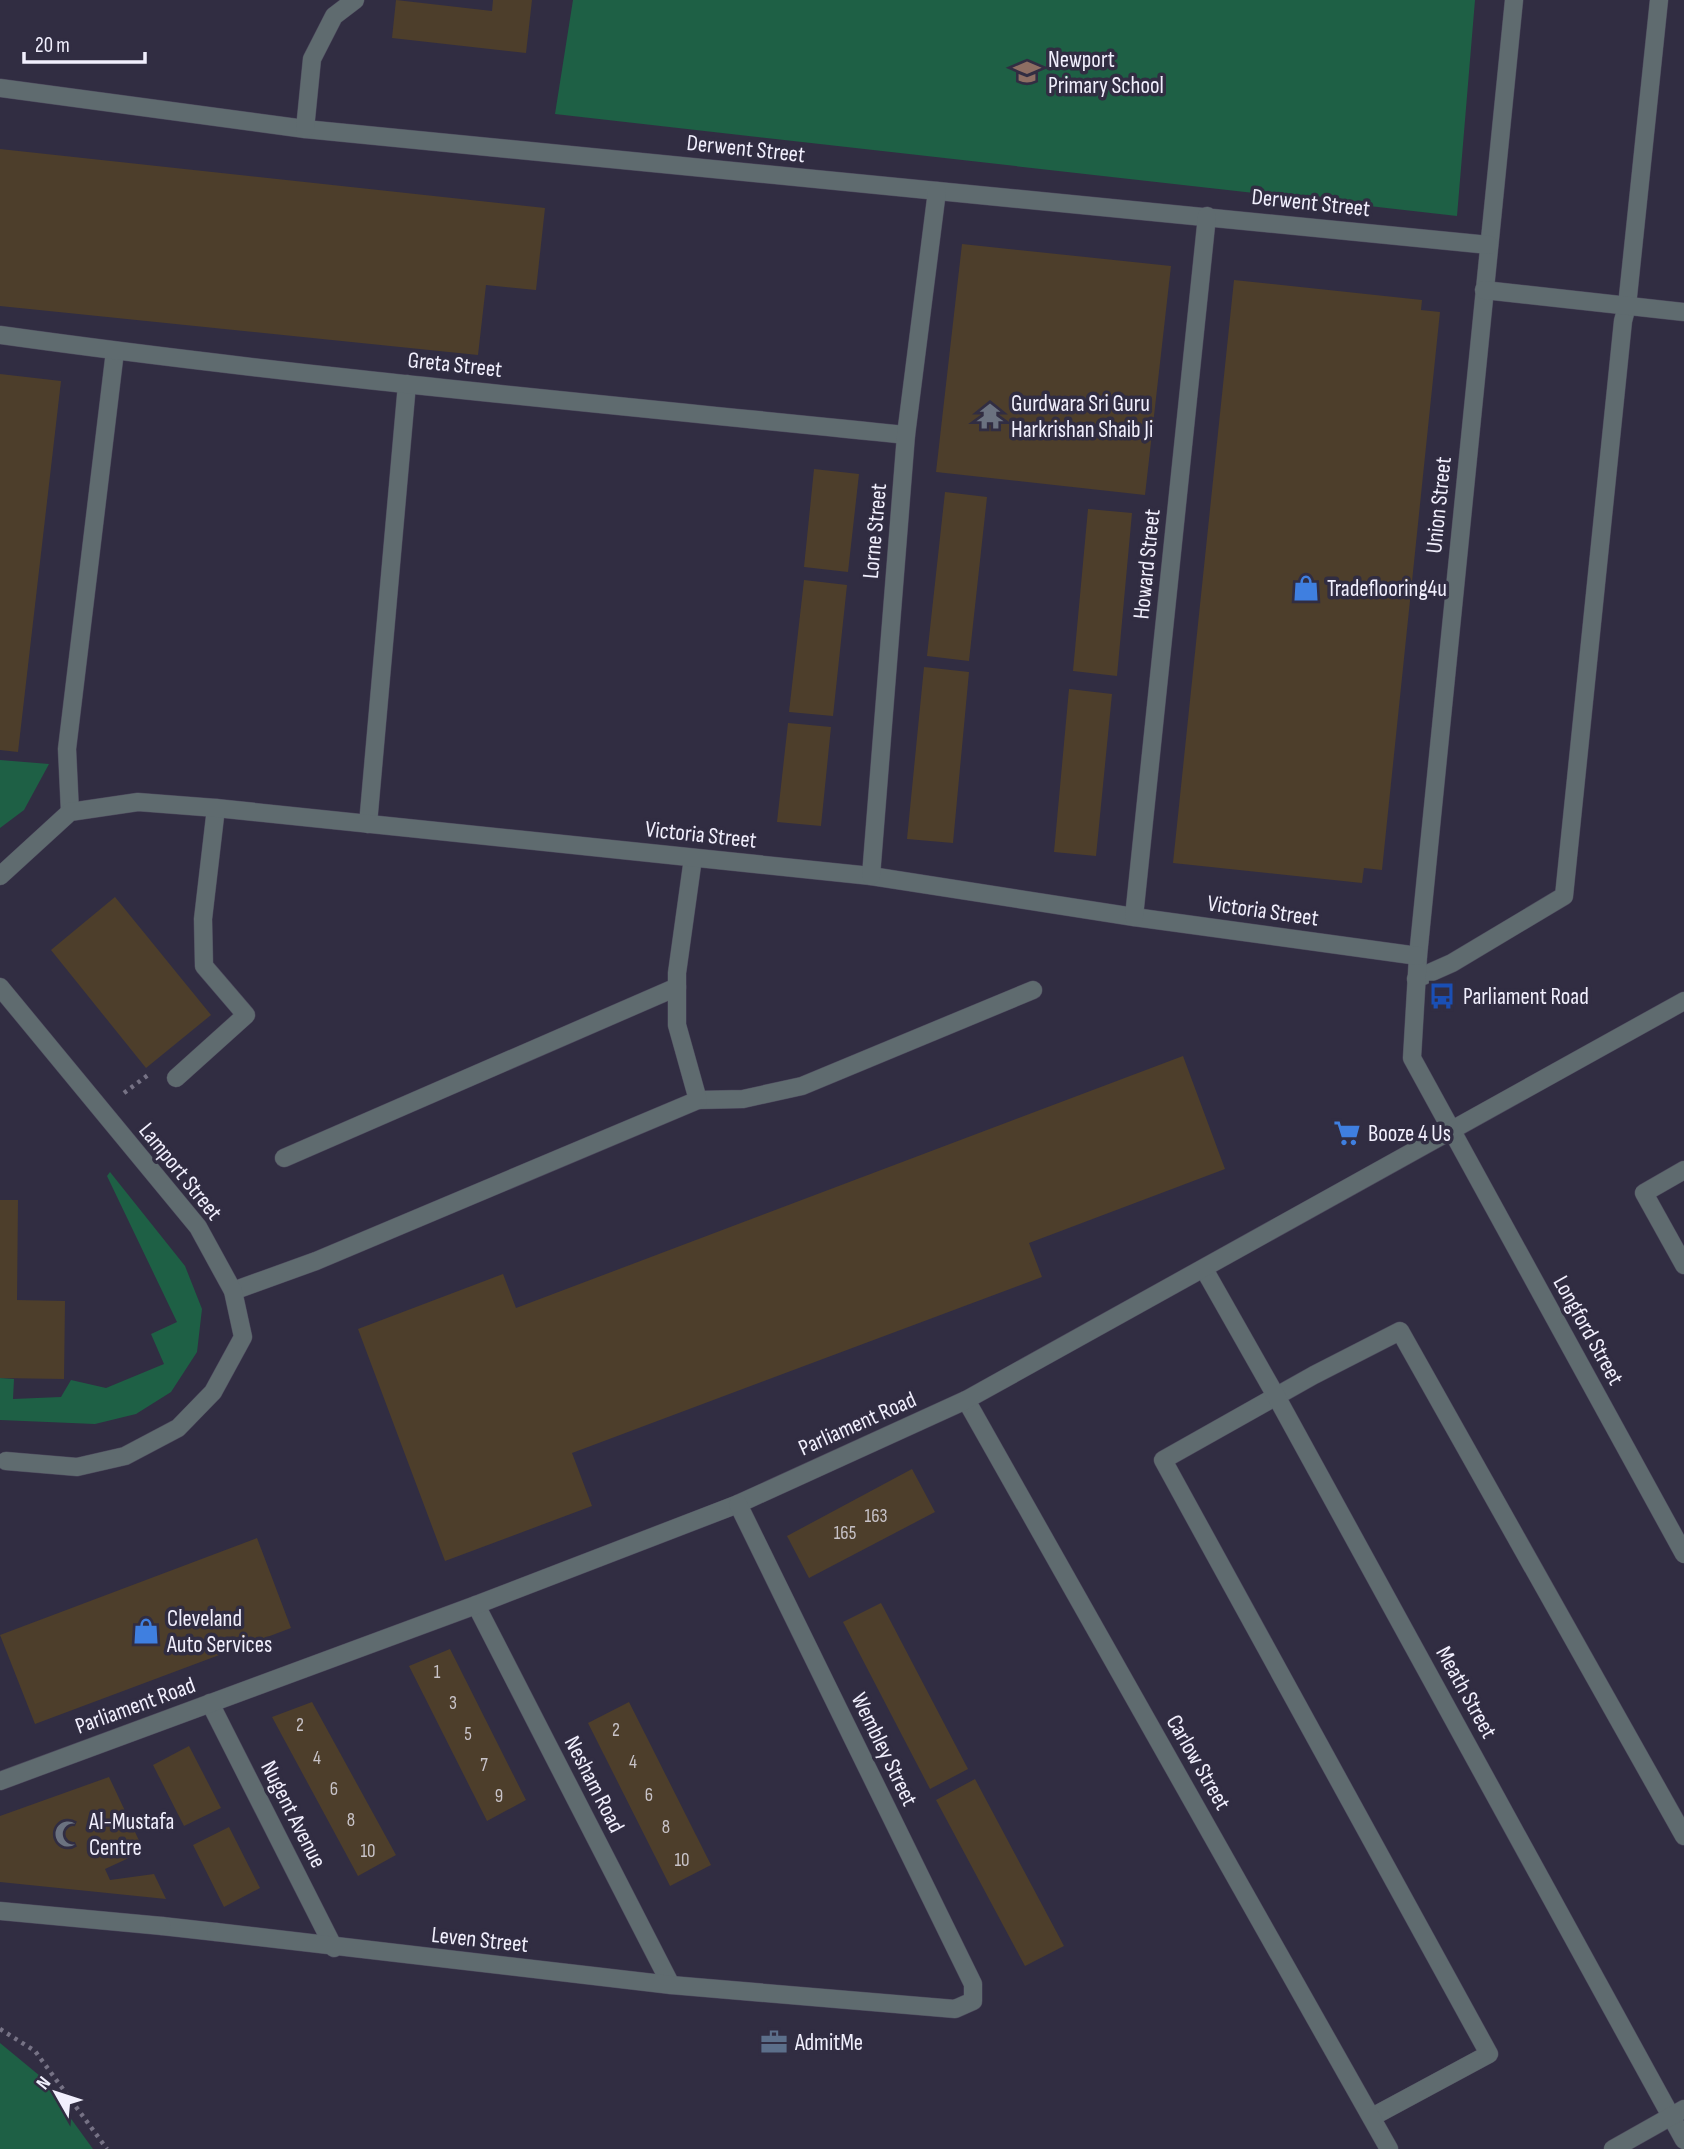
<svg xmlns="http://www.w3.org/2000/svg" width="1684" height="2149" font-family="'Sofia Sans Condensed',sans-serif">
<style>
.green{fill:#1e6045}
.building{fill:#4d3e2b}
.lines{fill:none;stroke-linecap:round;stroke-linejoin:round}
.service-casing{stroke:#4c485c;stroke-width:19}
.pedestrian-casing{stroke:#4c485c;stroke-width:19}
.minor-casing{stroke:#4c485c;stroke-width:19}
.path{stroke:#767285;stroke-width:4.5;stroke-dasharray:3.5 5;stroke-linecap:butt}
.service{stroke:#5f6b6f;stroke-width:18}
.pedestrian{stroke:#5f6b6f;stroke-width:18}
.minor{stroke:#5f6b6f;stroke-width:18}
.labels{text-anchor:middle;stroke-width:7;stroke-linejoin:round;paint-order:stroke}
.number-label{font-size:19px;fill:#c8c3c8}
.poi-label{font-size:23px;fill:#f1effd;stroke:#312d42;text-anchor:start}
.street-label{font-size:23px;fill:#f1effd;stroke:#312d42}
</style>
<rect width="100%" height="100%" fill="#312d42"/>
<!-- green -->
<g class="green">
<path d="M573 0H1475L1457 216 555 114Z"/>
<path d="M0 760 49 764 24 810 0 828Z"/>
<path d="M110 1172 185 1266 202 1309 197 1352 171 1392 136 1414 95 1424 0 1420V1378L14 1379 13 1399 61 1397 71 1380 106 1388 164 1364 151 1334 177 1322 107 1176Z"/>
<path d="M0 2043 40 2076 93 2149H0Z"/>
</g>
<!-- building -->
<g class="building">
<path d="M396 0 492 11 493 0H532L526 53 392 38Z"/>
<path d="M0 149 545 208 536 290 486 285 478 355 0 306Z"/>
<path d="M962 244 1171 266 1145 495 936 472Z"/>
<path d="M1234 280 1422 300 1421 310 1440 312 1382 870 1364 868 1362 883 1173 863Z"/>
<path d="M0 374 61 381 18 752 0 750Z"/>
<path d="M814 469 859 474 848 572 804 567Z"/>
<path d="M945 492 987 497 969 661 927 656Z"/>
<path d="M1088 509 1132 513 1117 676 1073 671Z"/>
<path d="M804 580 847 585 833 716 789 712Z"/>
<path d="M924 667 969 672 953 843 907 839Z"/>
<path d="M1069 689 1112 694 1096 856 1054 852Z"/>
<path d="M788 723 831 727 821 826 777 822Z"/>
<path d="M115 897 211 1015 146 1068 51 950Z"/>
<path d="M1183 1056 1225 1169 1029 1243 1042 1277 572 1453 592 1506 445 1561 358 1329 503 1274 516 1308Z"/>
<path d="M0 1200H18L17 1300 65 1301 64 1379 0 1378Z"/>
<path d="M912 1469 935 1512 809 1578 787 1536Z"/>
<path d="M257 1538 291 1628 35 1724 0 1635Z"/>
<path d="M881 1603 968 1769 930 1789 843 1622Z"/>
<path d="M450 1649 526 1800 487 1821 409 1666Z"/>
<path d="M312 1702 396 1855 358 1876 272 1717Z"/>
<path d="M629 1702 711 1865 670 1886 588 1723Z"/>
<path d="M189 1746 221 1808 184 1826 153 1765Z"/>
<path d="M109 1777 144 1851 105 1869 110 1880 154 1874 166 1899 0 1882V1816Z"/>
<path d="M975 1779 1064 1946 1025 1966 936 1800Z"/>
<path d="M229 1827 260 1888 224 1907 193 1845Z"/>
</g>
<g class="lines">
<!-- service casing -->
<g class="service-casing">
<g id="service">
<path d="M70 812 67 749 115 351"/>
<path d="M368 824 407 384"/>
<path d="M1416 979 1452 963 1564 896 1623 321 1627 306 1659 0"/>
<path d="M176 1078 246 1015 204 966 203 919 216 808"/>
<path d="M698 1100 743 1099 802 1086 1033 990"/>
<path d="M284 1158 677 987"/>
<path d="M1684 1170 1644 1193 1684 1265"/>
<path d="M233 1291 316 1261 698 1100 677 1025V973L693 858"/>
<path d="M1372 2117 1489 2054 1163 1460 1314 1375 1400 1331 1684 1836"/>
</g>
</g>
<!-- pedestrian casing -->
<g class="pedestrian-casing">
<path id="pedestrian" d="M162 1926 216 1932"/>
</g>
<!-- minor casing -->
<g class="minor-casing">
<g id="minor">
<path d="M1514 0 1418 956 1412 1058 1684 1554"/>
<path d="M0 88 305 129 1489 245"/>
<path d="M305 129 312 59 334 16 355 0"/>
<path d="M1484 290 1684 312"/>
<path d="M0 335C301 377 604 404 906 435"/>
<path d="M0 876 70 812 138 802 216 808 871 876 1134 917 1418 956"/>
<path d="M871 876 906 435 937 191"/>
<path d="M1134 917 1207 216"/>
<path d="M0 987 198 1227 233 1291 243 1337 213 1392 178 1428 125 1456 77 1467 6 1461"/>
<path d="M1204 1269 1276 1396 1684 2140"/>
<path d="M966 1400 1389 2149"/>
<path d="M476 1605 671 1985"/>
<path d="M210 1703 334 1948"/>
<path d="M0 1781 476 1605 738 1504 966 1400 1684 1001"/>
<path d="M0 1911 162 1926"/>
<path d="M216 1932 671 1985 955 2009 973 2001V1984L738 1504"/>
<path d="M1613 2149 1684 2109"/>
</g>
</g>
<!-- path -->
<g class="path">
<path d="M124 1093 148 1075"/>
<path d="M0 2029 35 2051 107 2149"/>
</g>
<!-- service -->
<use href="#service" class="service"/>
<!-- pedestrian -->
<use href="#pedestrian" class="pedestrian"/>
<!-- minor -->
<use href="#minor" class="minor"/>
</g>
<!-- icons -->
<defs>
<g id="school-bare" transform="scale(2.1)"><path d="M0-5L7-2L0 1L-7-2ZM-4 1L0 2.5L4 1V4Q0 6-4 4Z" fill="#8d6e63" stroke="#312d42" stroke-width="2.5" paint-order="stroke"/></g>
<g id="temple-bare" transform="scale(2.1)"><path d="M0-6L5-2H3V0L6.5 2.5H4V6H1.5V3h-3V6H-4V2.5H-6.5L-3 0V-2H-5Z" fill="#6b7280" stroke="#312d42" stroke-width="2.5" paint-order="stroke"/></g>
<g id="shop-bare" transform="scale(2.1)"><path d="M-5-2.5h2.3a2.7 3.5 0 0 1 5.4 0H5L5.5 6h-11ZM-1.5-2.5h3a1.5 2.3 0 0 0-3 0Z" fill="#3f7fe0" stroke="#312d42" stroke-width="2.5" paint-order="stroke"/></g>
<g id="bus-bare" transform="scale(2.1)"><path d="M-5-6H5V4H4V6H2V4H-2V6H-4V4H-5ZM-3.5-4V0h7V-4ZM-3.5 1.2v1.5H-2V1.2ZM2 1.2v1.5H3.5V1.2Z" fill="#1a4fb4" stroke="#312d42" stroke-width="2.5" paint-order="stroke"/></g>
<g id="supermarket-bare" transform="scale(2.1)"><path d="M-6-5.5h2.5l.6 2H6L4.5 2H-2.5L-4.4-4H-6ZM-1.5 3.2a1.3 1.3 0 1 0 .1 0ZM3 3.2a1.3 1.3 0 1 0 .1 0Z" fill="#3f7fe0" stroke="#312d42" stroke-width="2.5" paint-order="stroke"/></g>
<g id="mosque-bare" transform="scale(2.1)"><path d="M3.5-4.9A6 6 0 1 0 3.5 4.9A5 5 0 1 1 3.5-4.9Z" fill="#6b7280" stroke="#312d42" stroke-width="2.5" paint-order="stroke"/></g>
<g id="office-bare" transform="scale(2.1)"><path d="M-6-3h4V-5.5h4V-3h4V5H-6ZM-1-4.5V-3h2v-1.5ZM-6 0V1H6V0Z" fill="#5c6f8a" stroke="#312d42" stroke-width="2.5" paint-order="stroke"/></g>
</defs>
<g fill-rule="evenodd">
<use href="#school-bare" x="1027" y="72"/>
<use href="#temple-bare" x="990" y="416"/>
<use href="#shop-bare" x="1306" y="588"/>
<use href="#bus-bare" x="1442" y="996"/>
<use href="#supermarket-bare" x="1347" y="1133"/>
<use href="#shop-bare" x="146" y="1631"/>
<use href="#mosque-bare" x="68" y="1834"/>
<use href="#office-bare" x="774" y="2042"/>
</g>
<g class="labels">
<!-- number labels -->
<g class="number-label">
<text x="876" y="1522">163</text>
<text x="845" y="1539">165</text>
<text x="437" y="1678">1</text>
<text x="453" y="1709">3</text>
<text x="300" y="1731">2</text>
<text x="616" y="1736">2</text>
<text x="468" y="1740">5</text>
<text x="317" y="1764">4</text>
<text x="633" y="1768">4</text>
<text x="484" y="1771">7</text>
<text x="334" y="1795">6</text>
<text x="649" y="1801">6</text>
<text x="499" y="1802">9</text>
<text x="351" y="1826">8</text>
<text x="666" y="1833">8</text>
<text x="368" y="1857">10</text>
<text x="682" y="1866">10</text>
</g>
<!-- poi labels -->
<g class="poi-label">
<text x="1048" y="67">Newport<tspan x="1048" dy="26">Primary School</tspan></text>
<text x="1011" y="411">Gurdwara Sri Guru<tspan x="1011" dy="26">Harkrishan Shaib Ji</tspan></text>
<text x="1327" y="596">Tradeflooring4u</text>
<text x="1463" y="1004">Parliament Road</text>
<text x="1368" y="1141">Booze 4 Us</text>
<text x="167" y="1626">Cleveland<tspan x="167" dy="26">Auto Services</tspan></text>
<text x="89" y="1829">Al-Mustafa<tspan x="89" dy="26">Centre</tspan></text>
<text x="795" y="2050">AdmitMe</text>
</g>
<!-- street labels -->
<g class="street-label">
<text transform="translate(746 148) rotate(6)" y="8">Derwent Street</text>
<text transform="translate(1311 202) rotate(6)" y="8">Derwent Street</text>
<text transform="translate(455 364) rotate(6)" y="8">Greta Street</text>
<text transform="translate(1438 505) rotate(-84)" y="8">Union Street</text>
<text transform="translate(874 531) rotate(-85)" y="8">Lorne Street</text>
<text transform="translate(1146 564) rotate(-84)" y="8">Howard Street</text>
<text transform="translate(701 834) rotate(6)" y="8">Victoria Street</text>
<text transform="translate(1263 910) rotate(8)" y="8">Victoria Street</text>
<text transform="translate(181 1171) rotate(51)" y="8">Lamport Street</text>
<text transform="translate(1589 1330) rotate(61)" y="8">Longford Street</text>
<text transform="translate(857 1423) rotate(-24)" y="8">Parliament Road</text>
<text transform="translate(1467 1692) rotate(61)" y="8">Meath Street</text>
<text transform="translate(135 1705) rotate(-20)" y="8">Parliament Road</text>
<text transform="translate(885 1749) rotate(64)" y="8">Wembley Street</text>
<text transform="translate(1199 1762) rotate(60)" y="8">Carlow Street</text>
<text transform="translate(595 1784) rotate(63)" y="8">Nesham Road</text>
<text transform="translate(294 1814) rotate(63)" y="8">Nugent Avenue</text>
<text transform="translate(480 1939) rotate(6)" y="8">Leven Street</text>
</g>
</g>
<!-- north arrow -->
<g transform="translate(56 2093) rotate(309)" stroke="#312d42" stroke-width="5" paint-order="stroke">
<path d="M0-5L12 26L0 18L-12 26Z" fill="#f1effd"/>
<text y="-10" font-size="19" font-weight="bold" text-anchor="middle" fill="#f1effd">N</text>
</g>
<!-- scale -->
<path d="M24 52v10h121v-10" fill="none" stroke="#f1effd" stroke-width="3.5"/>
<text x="35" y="52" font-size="21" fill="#f1effd" stroke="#312d42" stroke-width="5" paint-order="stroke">20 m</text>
</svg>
